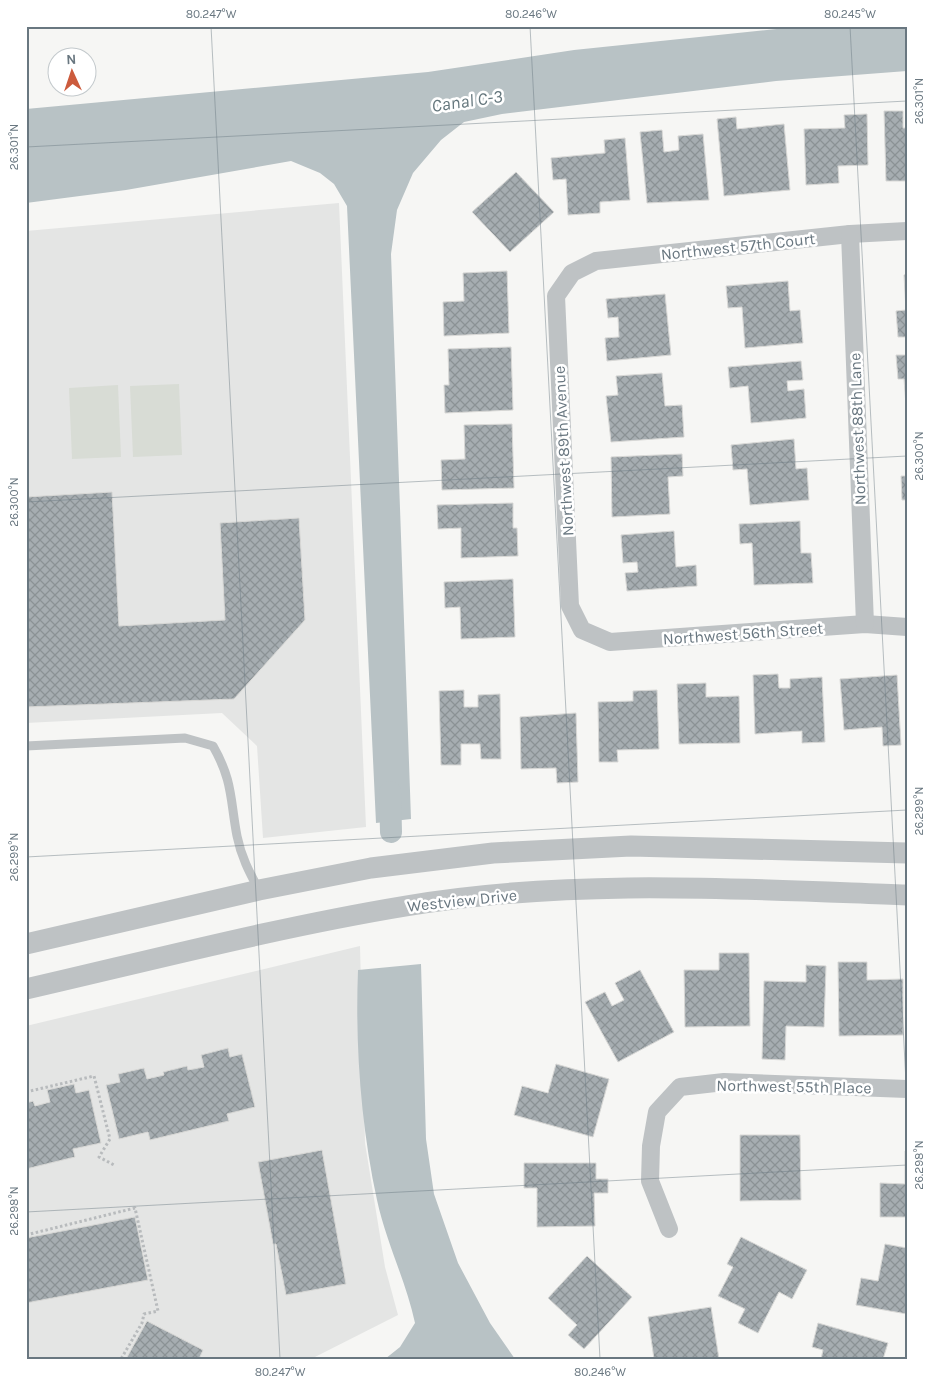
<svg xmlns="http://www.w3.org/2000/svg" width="933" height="1385" font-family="Karla,sans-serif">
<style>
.built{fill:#e4e5e4}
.garden{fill:#d8dcd5}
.water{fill:#b8c2c5}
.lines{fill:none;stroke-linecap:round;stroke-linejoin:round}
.canal{stroke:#b8c2c5;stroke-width:22}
.building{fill:url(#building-cross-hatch);stroke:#d8d8d6}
.path{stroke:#b8bbbd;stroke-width:3;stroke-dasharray:2.5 2.5;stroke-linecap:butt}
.service{stroke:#bec2c4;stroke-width:9}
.minor{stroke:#bec2c4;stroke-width:18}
.tertiary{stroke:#bec2c4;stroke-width:21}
.ticks{fill:none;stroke:#697780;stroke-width:1;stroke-opacity:0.45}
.labels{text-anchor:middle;stroke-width:5;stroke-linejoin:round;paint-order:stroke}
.street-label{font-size:16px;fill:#697780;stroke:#fff}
.water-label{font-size:18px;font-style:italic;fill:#65777d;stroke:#fff}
.neatline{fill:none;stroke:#697780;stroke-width:2}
.ticks-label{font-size:12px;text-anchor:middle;fill:#697780}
</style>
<defs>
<pattern id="building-cross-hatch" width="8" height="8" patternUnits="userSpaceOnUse" patternTransform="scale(1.25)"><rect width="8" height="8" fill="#a6adb1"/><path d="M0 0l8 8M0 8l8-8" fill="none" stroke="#8b9295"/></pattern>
</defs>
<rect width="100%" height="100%" fill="#f6f6f4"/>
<!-- built -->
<g class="built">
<path d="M339 203 366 827 263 838 257 746 222 713 26 723V231Z"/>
<path d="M360 946 365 1143 385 1267 398 1315 311 1359H26V1026Z"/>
</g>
<!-- garden -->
<g class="garden">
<path d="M179 384 182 455 133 457 130 386Z"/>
<path d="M118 385 121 457 72 459 69 388Z"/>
</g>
<!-- water -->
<g class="water">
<path d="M806 26H907V71L776 81 502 114 464 122 441 140 413 173 397 210 391 254 411 819 376 823 347 206 334 184 320 173 291 161 126 190 26 203V109L428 72 574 50Z"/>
<path d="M421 964 426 1139 434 1194 458 1263 490 1323 515 1359H385L400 1347 415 1323C406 1281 386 1242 377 1200 361 1126 355 1046 358 970Z"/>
</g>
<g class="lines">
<!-- canal -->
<path class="canal" d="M390 792 391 832"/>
</g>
<!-- building -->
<g class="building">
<path d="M884 111H903V128H907V181H886Z"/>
<path d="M867 114 868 165 838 166 839 183 806 185 804 129 845 128 844 115Z"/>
<path d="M736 117 737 129 784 124 790 190 724 196 717 119Z"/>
<path d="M662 130 664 152 679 150 678 136 703 134 709 200 647 203 640 132Z"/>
<path d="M625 138 630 200 600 202V213L568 215 566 179 553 180 551 158 605 153 604 140Z"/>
<path d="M516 172 554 212 510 252 472 212Z"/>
<path d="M507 271 509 333 444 336 443 302 464 301 463 273Z"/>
<path d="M907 274V337H898L896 311 906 310 904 275Z"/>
<path d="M788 281 790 311 800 310 803 343 745 348 742 307 728 308 726 286Z"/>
<path d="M665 294 671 355 607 361 605 338 619 337 618 317 608 318 606 299Z"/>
<path d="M511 347 513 410 445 413 444 385H449L448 349Z"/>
<path d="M896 355H907V418L904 379H898Z"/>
<path d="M801 361 803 380 787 381 788 391 804 389 806 418 751 423 748 386 730 388 728 367Z"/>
<path d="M662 373 665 406 682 405 684 437 611 442 606 396 618 395 616 376Z"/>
<path d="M512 424 514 488 442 490 441 460 465 459 464 425Z"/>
<path d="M794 439 796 469 807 468 809 500 750 505 747 469 733 470 731 445Z"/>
<path d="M682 454 683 476 668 477 670 514 612 517 611 457Z"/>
<path d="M901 476H907V500H902Z"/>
<path d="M112 492 119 626 225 620 220 523 299 518 305 620 234 699 26 707V497Z"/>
<path d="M513 503V528H517L518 556 461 558V528L438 529 437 505Z"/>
<path d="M800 521 801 553H811L813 583 754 585 752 543 740 544 739 524Z"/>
<path d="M674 531 676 567 696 565 697 586 627 591 625 573 638 572 637 562 623 563 621 535Z"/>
<path d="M513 579 515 637 461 639 460 607 445 608 444 582Z"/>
<path d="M778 674 779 688H790V679L822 677 825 742 802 743V731L755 734 753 675Z"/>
<path d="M897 675 901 745 883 746 882 727 844 730 840 679Z"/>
<path d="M706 683V697L739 696 740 743 679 744 677 684Z"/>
<path d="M464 690V707H478V695L500 694 501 759H481L480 744H461V765H441L439 691Z"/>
<path d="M657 690 659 749 617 750 618 762H599L598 702 633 701V691Z"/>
<path d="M576 713 578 782 557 783 556 768 521 769 520 717Z"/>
<path d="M719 953H749L750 1026 685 1027 684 970H719Z"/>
<path d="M838 962H867V980L903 979V1035L839 1036Z"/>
<path d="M806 965 826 966 824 1027 786 1026 785 1060 762 1059 764 981 806 982Z"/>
<path d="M640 970 674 1032 618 1062 585 1002 605 992 612 1006 624 1000 615 983Z"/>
<path d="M228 1048 230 1057 242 1054 255 1107 227 1114 229 1121 150 1140 148 1132 119 1139 106 1085 120 1082 118 1074 144 1068 147 1079 164 1075 163 1072 187 1066 188 1070 204 1067 201 1055Z"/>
<path d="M556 1064 609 1079 593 1137 514 1115 522 1086 548 1093Z"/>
<path d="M74 1084 76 1093 89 1090 101 1143 73 1149 75 1157 26 1169V1103L33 1101 35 1106 50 1102 47 1090Z"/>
<path d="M740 1135H800L801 1200 740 1201Z"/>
<path d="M322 1150 346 1284 286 1295 276 1244H273L258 1162Z"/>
<path d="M905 1151H907V1217H880V1183L905 1184Z"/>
<path d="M524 1163H596V1179H608V1193H594L595 1226 537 1227V1188H524Z"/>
<path d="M135 1217 148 1280 26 1303V1238Z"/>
<path d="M741 1237 807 1270 792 1299 779 1292 758 1333 738 1323 745 1309 718 1296 733 1267 727 1264Z"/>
<path d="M885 1244 907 1248V1314L856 1305 861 1278 878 1281Z"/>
<path d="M587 1256 632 1297 584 1349 568 1335 577 1325 548 1298Z"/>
<path d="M711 1307 719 1359H654L648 1317Z"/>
<path d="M147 1321 203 1350 199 1359H126Z"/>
<path d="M818 1323 888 1343 883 1359H821L823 1350 812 1347Z"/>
</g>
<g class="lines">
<!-- path -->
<g class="path">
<path d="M26 1092 94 1076 110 1139 99 1157 114 1165"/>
<path d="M26 1235 135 1208 158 1311 144 1314 142 1323 121 1359"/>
</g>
<!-- service -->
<path class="service" d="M26 746 185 738 213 746C233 781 230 799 237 836 241 856 249 872 259 890"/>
<!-- minor -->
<g class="minor">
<path d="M907 231 850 234 596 261 572 273 556 296 570 606 582 630 610 642 865 624 907 627"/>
<path d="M850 234 865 624"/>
<path d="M669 1229 650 1181 651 1146 657 1112 680 1087 724 1082 907 1089"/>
</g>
<!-- tertiary -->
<g class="tertiary">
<path d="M26 944 259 890 371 868 493 853 631 846 907 853"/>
<path d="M26 989C152 960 279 927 406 906 571 878 741 889 907 895"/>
</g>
</g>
<!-- ticks -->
<path class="ticks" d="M211 26 280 1359M530 26 600 1359M850 26 907 1101M26 147 907 101M26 502 907 456M26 857 907 810M26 1212 907 1165"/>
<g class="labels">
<!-- street labels -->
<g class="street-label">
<text transform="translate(738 246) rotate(-6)" y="6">Northwest 57th Court</text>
<text transform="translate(857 429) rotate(-92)" y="6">Northwest 88th Lane</text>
<text transform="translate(563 451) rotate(-93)" y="6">Northwest 89th Avenue</text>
<text transform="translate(743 633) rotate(-4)" y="6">Northwest 56th Street</text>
<text transform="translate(462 900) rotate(-6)" y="6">Westview Drive</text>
<text transform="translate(794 1086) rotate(1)" y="6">Northwest 55th Place</text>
</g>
<!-- water labels -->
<g class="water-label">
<text transform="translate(467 101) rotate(-8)" y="6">Canal C-3</text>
</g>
</g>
<!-- border -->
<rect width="933" height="1385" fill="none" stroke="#ffffff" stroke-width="55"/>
<!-- north arrow -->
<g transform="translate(72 72) rotate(357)"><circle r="24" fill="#ffffff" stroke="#c3c9cc"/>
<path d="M0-4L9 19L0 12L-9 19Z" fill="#cc5b3d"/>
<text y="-8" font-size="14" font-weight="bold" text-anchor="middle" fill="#697780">N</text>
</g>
<rect x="28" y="28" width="878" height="1330" class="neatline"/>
<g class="ticks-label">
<text x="211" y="18">80.247°W</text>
<text x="531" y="18">80.246°W</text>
<text x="850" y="18">80.245°W</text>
<text transform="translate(919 101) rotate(-90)" y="4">26.301°N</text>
<text transform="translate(14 147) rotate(-90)" y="4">26.301°N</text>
<text transform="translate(919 456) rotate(-90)" y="4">26.300°N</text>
<text transform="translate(14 502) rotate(-90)" y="4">26.300°N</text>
<text transform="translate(919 811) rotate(-90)" y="4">26.299°N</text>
<text transform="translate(14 857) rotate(-90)" y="4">26.299°N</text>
<text transform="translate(919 1165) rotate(-90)" y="4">26.298°N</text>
<text transform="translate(14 1211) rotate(-90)" y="4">26.298°N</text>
<text x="280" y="1376">80.247°W</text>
<text x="600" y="1376">80.246°W</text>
</g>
</svg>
